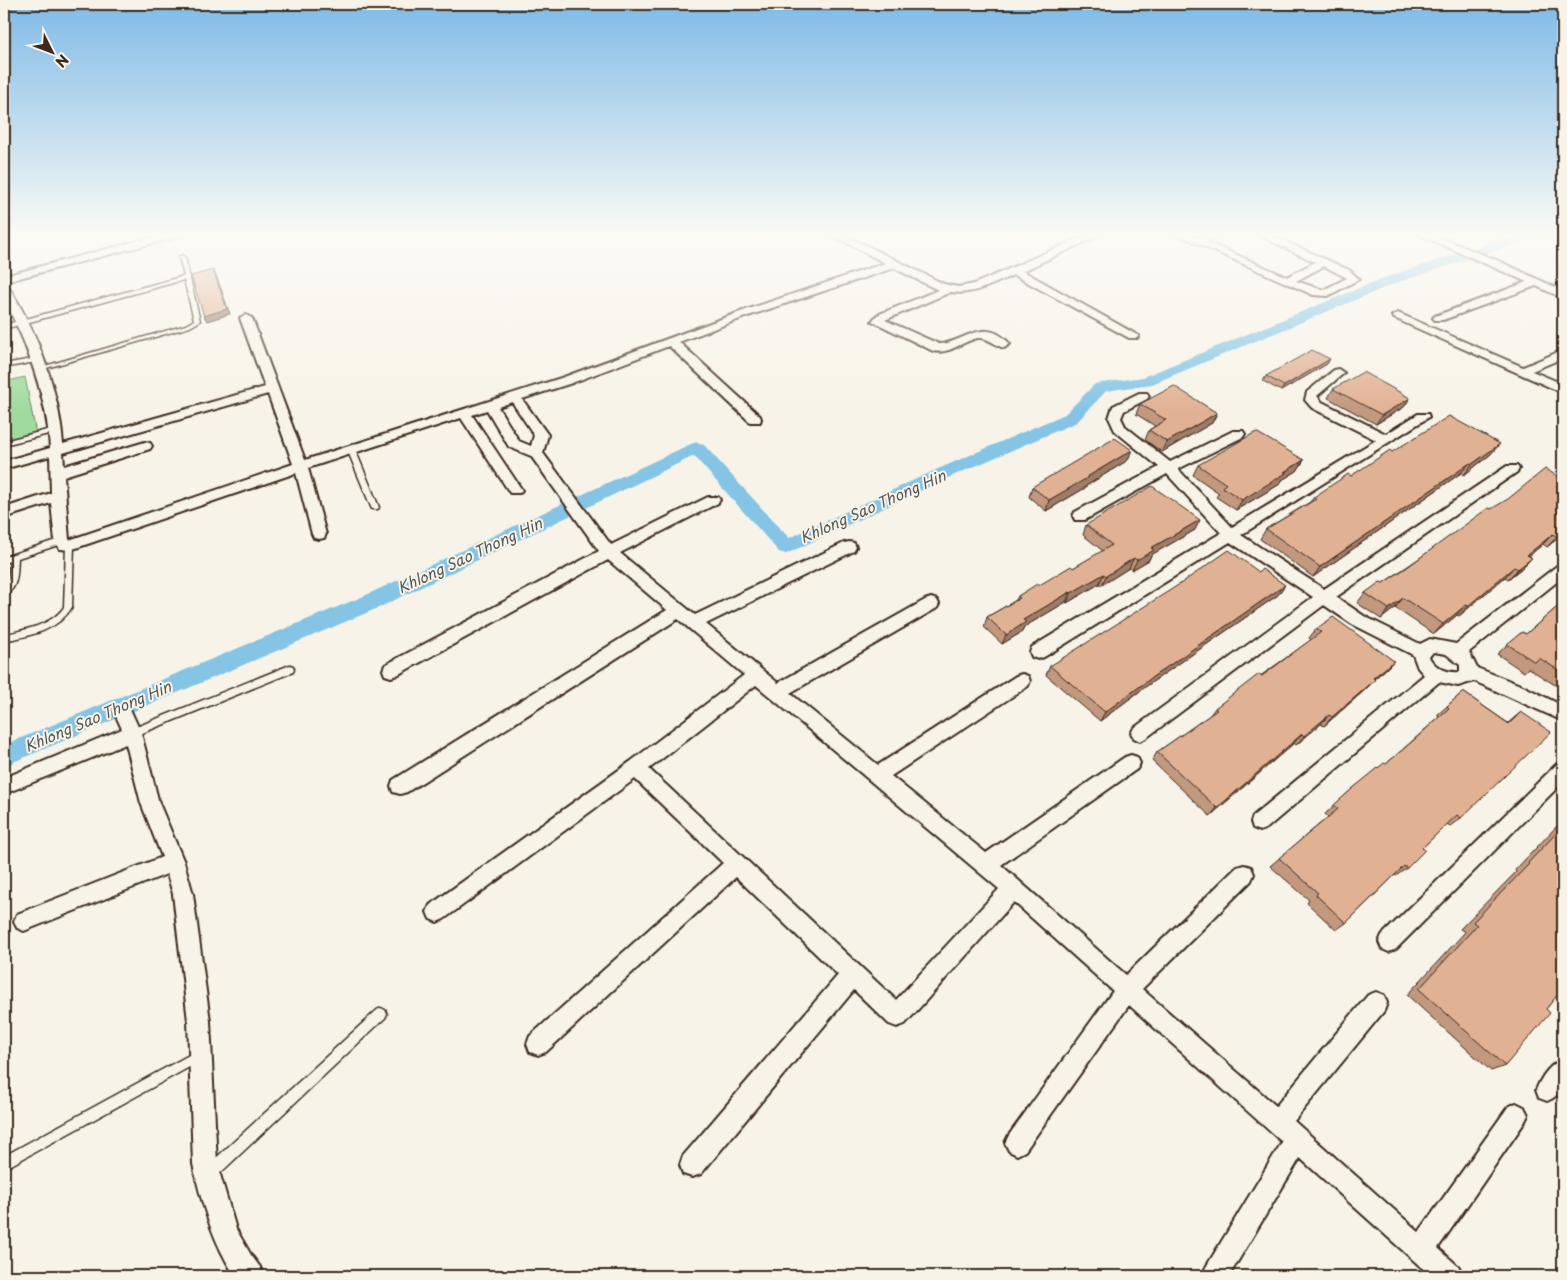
<svg xmlns="http://www.w3.org/2000/svg" width="1567" height="1280" font-family="'Playpen Sans',sans-serif">
<style>
.green{fill:#a1da9f;stroke:#6e825e}
.lines{fill:none;stroke-linecap:round;stroke-linejoin:round}
.canal{fill:#85c4e5;fill-rule:evenodd}
.service-casing{stroke:#3b2a1e;stroke-width:3}
.minor-casing{stroke:#3b2a1e;stroke-width:4}
.service{fill:#f7f3e8;fill-rule:evenodd}
.minor{fill:#f7f3e8;fill-rule:evenodd}
.wall{fill:#c2987e;stroke:#3b2a1e}
.shaded-wall{fill:#9e7c67;stroke:#3b2a1e}
.building{fill:#e1b193;stroke:#3b2a1e}
.labels{text-anchor:middle;stroke-width:4;stroke-linejoin:round;paint-order:stroke}
.water-label{font-size:15px;font-style:italic;fill:#51585a;stroke:#f7f3e8}
</style>
<rect width="100%" height="100%" fill="#f7f3e8"/>
<filter id="ink" filterUnits="userSpaceOnUse"><feTurbulence type="fractalNoise" baseFrequency=".02" numOctaves="2"/><feDisplacementMap in="SourceGraphic" scale="10" xChannelSelector="R" yChannelSelector="G"/><feConvolveMatrix kernelMatrix="1 2 1 2 8 2 1 2 1" color-interpolation-filters="sRGB"/></filter>
<g filter="url(#ink)">
<!-- green -->
<path class="green" d="M25 377 36 434 4 444V382Z"/>
<g class="lines">
<!-- canal -->
<path class="canal" d="M1521 233H1563V236L1523 241 1396 283 1152 384 1106 391 1077 422 950 477 786 554 779 552 694 456 378 608 4 766V745L364 596 691 444 697 442 703 444 789 538 938 469 1065 414 1095 384 1143 377 1386 277Z"/>
<!-- service casing -->
<g class="service-casing">
<g id="service">
<path d="M182 255 185 257 200 321 190 327 43 369H39L38 368 186 325 194 320 184 280 4 329V325L184 276 179 257Z"/>
<path d="M38 358 40 359V361L4 368V364Z"/>
<path d="M55 428H57V432L4 445V441Z"/>
<path d="M348 447H354L355 449 379 507 378 509H372L371 507 347 449Z"/>
<path d="M62 538 66 541 65 543 18 558C17 572 19 589 4 595V587L8 582 10 561 4 563V557Z"/>
<path d="M70 542 74 545 72 607C58 631 29 636 4 641V635C25 629 51 626 64 607L66 545Z"/>
<path d="M290 665 293 666 294 669 293 672 135 736 132 737 129 736 127 733 129 730Z"/>
<path d="M381 1008 385 1010 387 1014 385 1018 214 1179 209 1181 204 1179 202 1174 204 1169 377 1010Z"/>
<path d="M200 1049 204 1051 206 1055 204 1059 4 1169V1156Z"/>
</g>
</g>
<!-- minor casing -->
<g class="minor-casing">
<g id="minor">
<path d="M168 233H185L184 235 4 282V276Z"/>
<path d="M828 233H841L944 284 958 287 974 284 1091 233H1104L1023 271 1139 336 1137 338H1129L1014 275C994 283 973 296 951 292L885 320 939 344C963 344 984 314 1010 344L1004 348C995 345 988 337 978 338 962 341 950 355 933 351L872 321 877 315 938 290 894 268 748 316 679 342 760 416 761 419 760 422H750L669 346 572 383 522 399 548 435 543 453 611 545 708 497H718L720 500 718 503 620 553 695 615 844 543 849 542 854 543 856 547 854 551 706 624 778 683 925 600 931 598 937 600 939 604 937 608 790 693 878 765 1016 676 1022 674 1028 676 1030 681 1028 686 891 776 986 853 1125 757 1131 755 1137 757 1140 763 1137 769 1001 865 1126 975 1237 867 1244 865 1251 867 1254 874 1251 881 1142 989 1276 1106 1368 995 1376 992 1384 995 1387 1003 1384 1011 1294 1121 1419 1232 1508 1107 1516 1103 1524 1107 1528 1115 1524 1123 1438 1248 1459 1267 1463 1276H1431L1300 1158 1229 1276H1202L1206 1267 1282 1142 1129 1005 1025 1151 1017 1155 1009 1151 1005 1143 1009 1135 1113 991 1014 902 905 1024 897 1027 889 1024 854 990 701 1174 692 1177 683 1174 680 1165 683 1156 838 975 736 877 546 1052 538 1055 530 1052 527 1044 530 1036 723 863 635 779 444 919 437 922 430 919 427 912 430 905 630 762 744 675 678 619 407 792 400 794 393 792 391 786 393 780 667 610 608 560 397 675 391 677 385 675 383 670 385 665 599 551 531 456 509 447 487 410 472 415 522 490 520 493H510L461 418 308 468 326 534 324 538 319 539 314 538 312 534 296 473 70 550 60 549 55 541 51 503 4 518V508L51 493 50 456 4 469V461L50 448C48 411 37 376 24 342 17 323 4 305 4 285L8 286C37 331 59 390 63 444L265 387 240 318 246 315 252 318 305 460 564 377 740 312 885 263ZM268 394 293 464 69 540 64 476 150 449 152 446 150 443 145 442 64 466 63 453ZM512 402 534 435 531 446 519 441 498 407ZM756 685 999 889 896 1000 649 769Z"/>
<path d="M1174 233H1187L1199 238 1208 233H1220L1207 242 1287 277 1315 262 1254 233H1267L1349 270 1359 279 1328 296 1313 295ZM1324 266 1347 278 1323 290 1296 281Z"/>
<path d="M1415 233H1429L1499 261 1563 291V298L1536 286 1443 320H1435L1433 318 1435 316 1527 282Z"/>
<path d="M1398 313 1523 367 1563 350V358L1532 371 1563 384V393L1394 318 1392 316Z"/>
<path d="M1338 369 1344 373 1317 396 1322 402 1386 434 1418 414H1428L1429 417 1241 535 1324 589 1507 466H1517L1519 469 1517 472 1336 597 1364 616 1420 644 1430 639 1456 644 1558 565 1563 563V577L1469 652 1477 668 1523 686 1563 706V721L1474 681 1458 686 1439 682 1267 828 1260 831 1253 828 1251 822 1253 816 1424 675 1418 668 1413 655 1352 624 1324 605 1146 738 1140 741 1134 738 1131 733 1134 728 1313 597 1230 542 1044 657 1038 659 1032 657 1030 652 1032 647 1221 533 1167 474 1085 520H1075L1073 516 1075 512 1159 467 1115 431 1109 418 1113 406 1139 393H1147L1149 396 1147 399 1124 411 1121 418 1125 426 1170 462 1233 431H1243L1245 434 1243 437 1178 469 1232 527 1376 440 1312 408 1305 400 1307 392 1334 370ZM1433 652 1446 654 1460 665V672C1447 673 1435 668 1429 657Z"/>
<path d="M124 707 130 709 141 733 159 803 184 862 193 894 210 1021 217 1164 236 1229 251 1255 260 1267 264 1276H235L233 1273C212 1239 201 1202 193 1164L188 1021 173 894 167 874 24 931 17 928 14 921 17 914 162 857 141 803 126 744 4 794V778L122 729 115 714 118 709Z"/>
<path d="M1563 762V782L1396 949 1389 952 1382 949 1379 942 1382 935 1557 764Z"/>
<path d="M1563 1059C1564 1077 1567 1093 1547 1101L1539 1098 1536 1090C1541 1077 1550 1064 1563 1059Z"/>
</g>
</g>
<!-- service -->
<use href="#service" class="service"/>
<!-- minor -->
<use href="#minor" class="minor"/>
</g>
<!-- wall -->
<g class="wall">
<path d="M1327 364 1281 391 1263 381 1266 376Z"/>
<path d="M1333 389 1410 398 1404 407 1376 424 1328 398Z"/>
<path d="M1140 404 1217 413 1212 423 1162 452 1145 440 1149 430 1155 426 1136 414Z"/>
<path d="M1392 452 1491 454 1464 475 1461 473 1313 577 1260 539 1266 529 1310 502 1314 497 1351 476Z"/>
<path d="M1128 460 1086 486 1085 488 1046 511 1029 497 1032 487Z"/>
<path d="M1304 460 1297 471 1282 480 1280 484 1236 510 1216 497 1219 493 1193 475 1198 465Z"/>
<path d="M1491 509 1563 534 1547 547 1543 544 1529 556 1532 558 1522 568 1508 579 1505 577 1459 616 1457 615 1434 634 1395 608 1381 619 1357 603 1365 593 1383 583Z"/>
<path d="M1086 525 1195 530 1151 555 1149 560 1132 570 1129 568 1102 585 1099 584 1067 603 1066 602 1024 627 1022 632 1002 644 984 627 987 617 1016 600 1018 596 1073 568 1103 551 1083 535Z"/>
<path d="M1278 595 1148 685 1100 721 1046 675 1050 666Z"/>
<path d="M1563 602V690L1528 668 1524 672 1497 654 1522 632 1526 634Z"/>
<path d="M1316 629 1385 670 1374 679 1375 680 1366 689 1324 726 1321 724 1296 745 1294 743 1210 816 1152 761 1157 752 1210 715 1215 708 1311 640 1309 638Z"/>
<path d="M1463 692 1508 723 1521 712 1461 818 1450 826 1447 824 1422 848 1407 868 1396 876 1395 875 1346 923 1336 930 1307 903 1309 900 1270 866 1328 817 1325 814 1352 789 1386 764 1410 743 1439 717 1437 715Z"/>
<path d="M1563 823V993L1557 995 1546 1009 1505 1066 1491 1071 1407 995 1465 932 1460 929 1516 872 1515 870 1556 827Z"/>
</g>
<!-- shaded-wall -->
<g class="shaded-wall">
<path d="M213 270 216 275 230 314 207 321 204 316Z"/>
<path d="M1330 359 1327 364 1281 391 1284 386Z"/>
<path d="M1410 398 1404 407 1376 424 1382 415Z"/>
<path d="M1217 413 1212 423 1162 452 1167 442Z"/>
<path d="M1500 444 1491 454 1464 475 1472 464Z"/>
<path d="M1132 450 1128 460 1086 486 1085 488 1046 511 1049 500Z"/>
<path d="M1304 460 1297 471 1282 480 1280 484 1236 510 1242 500Z"/>
<path d="M1470 463 1461 473 1313 577 1320 567Z"/>
<path d="M1200 520 1195 530 1151 555 1149 560 1132 570 1137 560 1151 548Z"/>
<path d="M1563 532V534L1547 547 1557 537Z"/>
<path d="M1553 534 1543 544 1517 566 1527 555Z"/>
<path d="M1134 558 1129 568 1102 585 1106 576Z"/>
<path d="M1532 558 1522 568 1508 579 1518 569Z"/>
<path d="M1514 567 1505 577 1459 616 1468 606Z"/>
<path d="M1104 574 1099 584 1067 603 1071 593Z"/>
<path d="M1285 585 1278 595 1148 685 1100 721 1105 712 1154 676Z"/>
<path d="M1070 592 1066 602 1024 627 1022 632 1002 644 1006 635 1023 620Z"/>
<path d="M1403 598 1395 608 1381 619 1389 609Z"/>
<path d="M1466 605 1457 615 1434 634 1443 624Z"/>
<path d="M1394 661 1385 670 1364 687 1373 678Z"/>
<path d="M1375 680 1366 689 1324 726 1332 717Z"/>
<path d="M1329 715 1321 724 1296 745 1304 736Z"/>
<path d="M1302 734 1294 743 1210 816 1217 808Z"/>
</g>
<!-- building -->
<g class="building">
<path d="M213 270 227 309 204 316 191 276Z"/>
<path d="M1312 350 1330 359 1284 386 1266 376Z"/>
<path d="M1363 372 1410 398 1382 415 1333 389Z"/>
<path d="M1174 386 1217 413 1167 442 1149 430 1166 420 1140 404Z"/>
<path d="M1449 416 1500 444 1472 464 1470 463 1320 567 1266 529 1316 499 1314 497 1348 474 1351 476 1390 450 1392 452Z"/>
<path d="M1256 432 1304 460 1284 472 1286 473 1242 500 1222 487 1226 484 1198 465Z"/>
<path d="M1115 438 1132 450 1087 477H1089L1049 500 1032 487Z"/>
<path d="M1545 469 1563 479V532L1557 537 1553 534 1527 555 1532 558 1518 569 1514 567 1468 606 1466 605 1443 624 1403 598 1389 609 1365 593 1380 582 1383 583 1406 568 1488 508 1491 509 1508 499Z"/>
<path d="M1152 486 1200 520 1151 548 1154 550 1137 560 1134 558 1106 576 1104 574 1071 593 1070 592 1023 620 1026 622 1006 635 987 617 1020 598 1018 596 1037 584 1038 586 1071 566 1073 568 1112 545 1086 525Z"/>
<path d="M1229 550 1259 572 1262 569 1285 585 1154 676 1105 712 1050 666 1180 584Z"/>
<path d="M1563 602V673L1539 658 1535 662 1507 644 1522 632 1526 634Z"/>
<path d="M1333 617 1394 661 1373 678 1375 680 1332 717 1329 715 1304 736 1302 734 1217 808 1157 752 1217 710 1215 708 1259 674 1262 676 1321 632 1316 629Z"/>
<path d="M1463 692 1509 724 1521 712 1551 732 1461 818 1457 815 1422 848 1425 850 1407 868 1404 866 1346 923 1316 895 1318 893 1279 858 1338 809 1334 805 1352 789 1384 763 1386 764 1415 739 1449 708 1447 706Z"/>
<path d="M1563 826V988L1546 1009 1550 1013 1505 1066 1419 989 1477 925 1473 922 1529 864 1528 863Z"/>
</g>
</g>
<!-- sky -->
<linearGradient id="sky" x2="0" y2="1"><stop stop-color="#80bae7"/><stop offset="0.57" stop-color="#fbfaf5"/><stop offset="1" stop-color="#fbfaf5" stop-opacity="0"/></linearGradient>
<rect width="1567" height="412" fill="url(#sky)"/>
<g class="labels">
<!-- water labels -->
<g class="water-label">
<text transform="translate(873 507) rotate(-24)" y="5">Khlong Sao Thong Hin</text>
<text transform="translate(470 556) rotate(-25)" y="5">Khlong Sao Thong Hin</text>
<text transform="translate(98 717) rotate(-23)" y="5">Khlong Sao Thong Hin</text>
</g>
</g>
<!-- margin -->
<rect width="1567" height="1280" fill="none" stroke="#f7f3e8" stroke-width="20"/>
<rect x="10" y="10" width="1547" height="1260" fill="none" stroke="#3b2a1e" stroke-width="2" filter="url(#ink)"/>
<!-- north arrow -->
<g transform="translate(52 52) rotate(132)" stroke="#f7f3e8" stroke-width="4" paint-order="stroke">
<path d="M0-4L9 19L0 12L-9 19Z" fill="#3b2a1e"/>
<text y="-8" font-size="14" font-weight="bold" text-anchor="middle" fill="#3b2a1e">N</text>
</g>
</svg>
